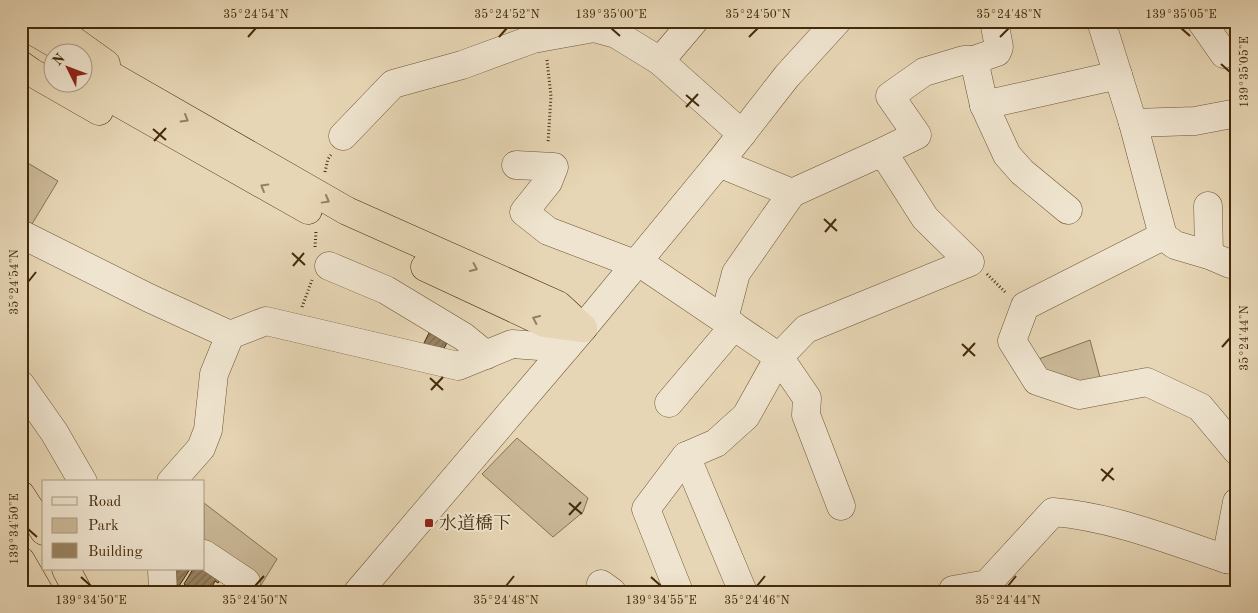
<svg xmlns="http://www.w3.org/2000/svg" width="1258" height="613" font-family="'Old Standard TT','Noto Serif JP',serif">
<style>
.green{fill:#cbb998;stroke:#887250}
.building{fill:url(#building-hatch);stroke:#442a09}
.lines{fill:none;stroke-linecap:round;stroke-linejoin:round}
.minor-casing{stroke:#6d5534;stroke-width:29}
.highway-casing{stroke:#442a09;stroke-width:29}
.path{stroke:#442a09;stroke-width:3;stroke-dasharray:1 2.5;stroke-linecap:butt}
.minor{stroke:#efe4cf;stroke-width:28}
.highway{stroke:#e7d6b5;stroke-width:28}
.oneway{stroke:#96805f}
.ticks{fill:none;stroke:#442a09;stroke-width:2}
.poi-dot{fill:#8f2418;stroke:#efe4cf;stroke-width:2}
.labels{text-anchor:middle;stroke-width:4;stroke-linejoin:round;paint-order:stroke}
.poi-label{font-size:18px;fill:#442a09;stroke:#efe4cf;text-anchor:start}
.neatline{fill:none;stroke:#442a09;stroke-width:2}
.ticks-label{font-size:12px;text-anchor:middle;fill:#442a09}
</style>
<defs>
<pattern id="building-hatch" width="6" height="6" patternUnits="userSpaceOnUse" patternTransform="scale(1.25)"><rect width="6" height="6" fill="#998362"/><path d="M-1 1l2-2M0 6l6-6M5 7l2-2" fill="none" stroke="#7e6b4f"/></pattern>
</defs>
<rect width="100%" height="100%" fill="#e7d6b5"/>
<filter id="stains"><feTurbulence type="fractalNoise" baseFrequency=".004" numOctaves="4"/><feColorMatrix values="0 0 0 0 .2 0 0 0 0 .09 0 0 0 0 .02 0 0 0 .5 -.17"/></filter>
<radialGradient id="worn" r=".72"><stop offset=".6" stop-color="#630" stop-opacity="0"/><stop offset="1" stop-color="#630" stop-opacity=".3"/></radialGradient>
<!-- green -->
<g class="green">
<path d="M21 159 58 181 32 224 21 218Z"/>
<path d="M1090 340 1101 381 1082 386 1044 373 1036 360Z"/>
<path d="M517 438 588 498 583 512 553 537 482 474Z"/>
<path d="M204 503 277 559 261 585 204 548Z"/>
</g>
<!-- building -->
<g class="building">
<path d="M430 331 448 341 441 354 422 347Z"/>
<path d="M165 569H190L179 586 173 582 177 576Z"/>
<path d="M193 569H204L221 578 218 583 215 581 212 587 217 590 215 592H195L184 584Z"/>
</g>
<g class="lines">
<!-- minor casing -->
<g class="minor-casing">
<g id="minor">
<path d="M593 21 594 28 616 34 660 61 742 134"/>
<path d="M1101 21 1133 123 1163 236 1025 306 1012 341 1037 381 1079 395 1147 382 1200 407 1237 451"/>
<path d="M1201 21 1224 54 1237 48"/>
<path d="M974 60 984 105 1007 155 1022 172 1068 210"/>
<path d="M660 61 694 21"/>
<path d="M984 105 1118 75"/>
<path d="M1133 123 1195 121 1237 113"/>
<path d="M343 136 393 84 462 65 533 39 594 28"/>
<path d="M878 154 917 135 890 96 924 72 964 60H974L997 52 999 47 994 21"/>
<path d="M516 165 554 167 548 182 524 212 548 231 635 264"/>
<path d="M1208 206 1209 255"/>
<path d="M21 234 149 298 230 335 266 321 458 366 512 344 566 348"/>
<path d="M1163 236 1175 245 1209 255 1230 264"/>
<path d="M637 261 779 357 807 398 806 415 841 506"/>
<path d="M329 266 386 290 464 337 486 355"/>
<path d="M724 319 736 273 792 193"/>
<path d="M21 385 54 432 83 482"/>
<path d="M669 403 734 326"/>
<path d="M686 456 743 592"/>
<path d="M171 482 201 448 208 430 214 374 230 335"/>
<path d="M204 554 246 582"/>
<path d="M1226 559 1237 502"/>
<path d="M162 569 163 592"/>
<path d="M601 584 612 592"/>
<path d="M358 592 583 328 719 163 787 76 837 21"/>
<path d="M679 592 646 509 686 456 716 443 746 416 779 357 806 329 970 262 925 218 888 160 878 154 792 193 719 163"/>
<path d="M952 592 953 590 987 584 1053 512C1113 517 1170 540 1226 559L1237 561"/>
</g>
</g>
<!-- highway casing -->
<g class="highway-casing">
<g id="highway">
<path d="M46 21 106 64"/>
<path d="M21 24 61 47"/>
<path d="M82 59 347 211 558 305 583 328"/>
<path d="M21 65 31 72 99 111"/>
<path d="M82 82 308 210"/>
<path d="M425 267 545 323 583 328"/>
<path d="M21 495 44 531"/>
<path d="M21 561 39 592"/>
<path d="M66 569 78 592"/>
</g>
</g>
<!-- path -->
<g class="path">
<path d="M547 60 551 96 548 143"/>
<path d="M325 172 328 159 331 155"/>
<path d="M315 247 316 231"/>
<path d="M987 274 1006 293"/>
<path d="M302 307 312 280"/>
</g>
<!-- minor -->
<use href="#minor" class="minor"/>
<!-- highway -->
<use href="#highway" class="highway"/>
</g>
<!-- one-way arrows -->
<defs><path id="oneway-chevron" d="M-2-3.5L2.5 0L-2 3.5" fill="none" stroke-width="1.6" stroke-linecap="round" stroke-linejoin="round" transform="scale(1.25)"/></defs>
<g class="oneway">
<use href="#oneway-chevron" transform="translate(185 119) rotate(30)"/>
<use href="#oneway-chevron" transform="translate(264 187) rotate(-150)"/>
<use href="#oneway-chevron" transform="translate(326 200) rotate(29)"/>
<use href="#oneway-chevron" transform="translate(474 268) rotate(24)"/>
<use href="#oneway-chevron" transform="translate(536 319) rotate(-155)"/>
</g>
<!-- ticks -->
<path class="ticks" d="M611 28 620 36M1181 28 1190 36M248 37 256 28M499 37 507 28M749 37 758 28M1000 37 1009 28M1221 64 1230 72M686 95 699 106M686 107 698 94M153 129 166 140M154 141 166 128M824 219 837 231M825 232 836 219M292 253 305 265M293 266 304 253M28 282 36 272M962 344 975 356M1222 347 1230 338M963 356 975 343M430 378 443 390M431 390 443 377M1101 469 1114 480M1102 481 1113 468M569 503 582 514M569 515 581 502M28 529 37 537M81 577 91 586M651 577 661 586M255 586 264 576M506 586 514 576M757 586 765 576M1008 586 1016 576"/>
<!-- markers -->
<rect class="poi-dot" x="424" y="518" width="10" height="10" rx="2.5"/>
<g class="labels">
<!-- poi labels -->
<g class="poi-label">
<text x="439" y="529">水道橋下</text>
</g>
</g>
<!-- margin -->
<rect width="1258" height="613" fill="none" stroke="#e7d6b5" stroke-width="55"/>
<!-- legend -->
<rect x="42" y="480" width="162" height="90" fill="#efe4cf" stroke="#ab9a80"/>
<rect x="52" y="497" width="25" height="8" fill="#efe4cf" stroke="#ab9a80"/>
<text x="88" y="506" font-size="15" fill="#442a09">Road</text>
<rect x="52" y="518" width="25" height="15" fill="#cbb998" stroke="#ab9a80"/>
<text x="88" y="530" font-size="15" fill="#442a09">Park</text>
<rect x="52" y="543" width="25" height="15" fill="#998362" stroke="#ab9a80"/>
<text x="88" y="556" font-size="15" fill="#442a09">Building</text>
<!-- north arrow -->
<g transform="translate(68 68) rotate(312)"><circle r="24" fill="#efe4cf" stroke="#ab9a80"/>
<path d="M0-4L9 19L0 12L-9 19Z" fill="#8f2418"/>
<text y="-8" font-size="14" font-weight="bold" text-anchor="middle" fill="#442a09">N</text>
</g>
<rect x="28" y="28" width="1202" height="558" class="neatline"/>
<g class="ticks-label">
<text x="256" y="18">35°24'54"N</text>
<text x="507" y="18">35°24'52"N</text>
<text x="611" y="18">139°35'00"E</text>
<text x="758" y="18">35°24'50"N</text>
<text x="1009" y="18">35°24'48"N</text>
<text x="1181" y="18">139°35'05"E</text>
<text transform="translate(1244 72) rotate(-90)" y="4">139°35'05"E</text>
<text transform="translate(14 282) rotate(-90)" y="4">35°24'54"N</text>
<text transform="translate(1244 338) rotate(-90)" y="4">35°24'44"N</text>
<text transform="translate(14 529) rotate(-90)" y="4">139°34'50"E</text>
<text x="91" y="604">139°34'50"E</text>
<text x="255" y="604">35°24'50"N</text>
<text x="506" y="604">35°24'48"N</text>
<text x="661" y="604">139°34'55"E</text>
<text x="757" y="604">35°24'46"N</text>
<text x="1008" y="604">35°24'44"N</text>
</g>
<rect width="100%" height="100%" filter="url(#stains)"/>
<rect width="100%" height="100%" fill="url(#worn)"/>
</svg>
